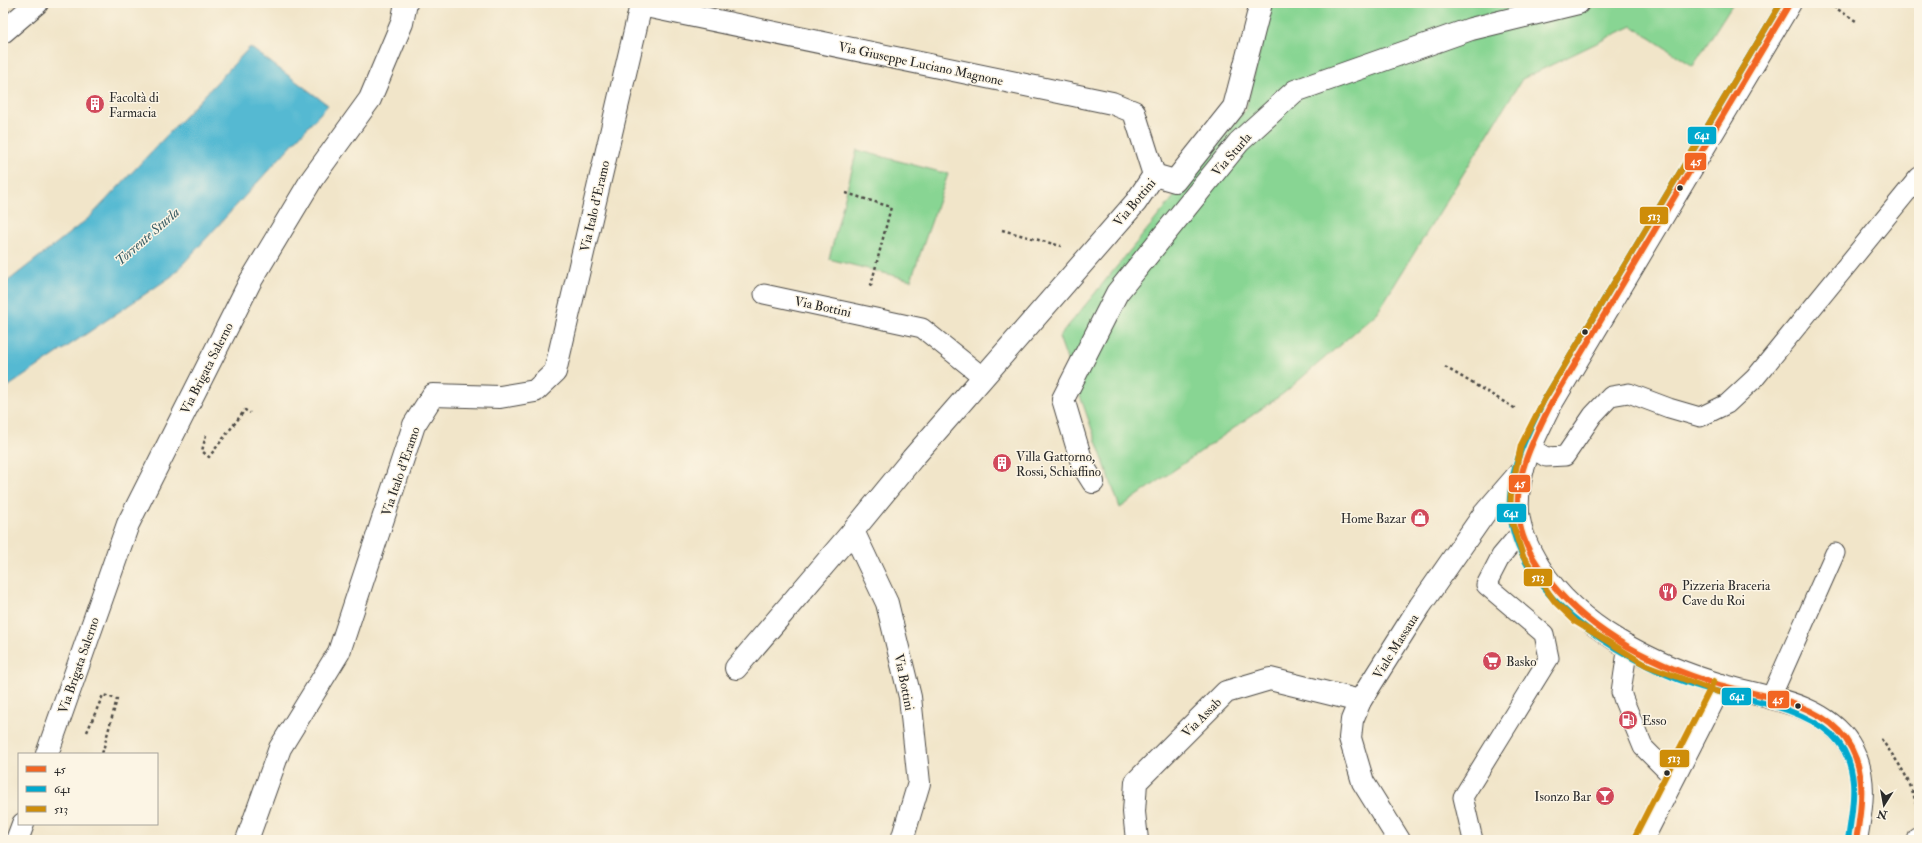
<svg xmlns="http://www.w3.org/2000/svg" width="1922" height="843" font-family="'IM FELL Double Pica',serif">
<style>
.green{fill:#88d593;stroke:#5a805f}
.water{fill:#54b9d2;stroke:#40727e}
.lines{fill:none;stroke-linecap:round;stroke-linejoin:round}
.lane-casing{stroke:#494743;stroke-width:21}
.street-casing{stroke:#494743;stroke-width:24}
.secondary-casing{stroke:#494743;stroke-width:24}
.path{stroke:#494743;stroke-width:2.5;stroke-dasharray:3 3;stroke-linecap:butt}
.lane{stroke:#fff;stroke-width:19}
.street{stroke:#fff;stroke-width:22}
.secondary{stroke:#fff;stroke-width:22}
.bus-1-casing{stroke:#fcf5e5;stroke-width:9}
.bus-2-casing{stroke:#fcf5e5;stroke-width:9}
.bus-3-casing{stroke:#fcf5e5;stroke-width:9}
.bus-1{stroke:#f26522;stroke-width:6}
.bus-2{stroke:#00a9ce;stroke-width:6}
.bus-3{stroke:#ce8d09;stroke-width:6}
.bus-dot{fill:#2b2b2b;stroke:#fcf5e5;stroke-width:1.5}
.labels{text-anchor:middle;stroke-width:3;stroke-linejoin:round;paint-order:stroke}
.street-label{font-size:13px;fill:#2b2b2b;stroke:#fcf5e5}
.poi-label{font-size:13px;fill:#2b2b2b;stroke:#fcf5e5;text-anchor:start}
.water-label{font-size:14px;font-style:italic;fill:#395d65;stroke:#fcf5e5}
.line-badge{stroke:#fcf5e5;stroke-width:1.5}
.badge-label{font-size:11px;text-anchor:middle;font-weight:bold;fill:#fff}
</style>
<rect width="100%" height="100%" fill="#fcf5e5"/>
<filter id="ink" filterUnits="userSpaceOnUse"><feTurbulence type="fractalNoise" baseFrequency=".025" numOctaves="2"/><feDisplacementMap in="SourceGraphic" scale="8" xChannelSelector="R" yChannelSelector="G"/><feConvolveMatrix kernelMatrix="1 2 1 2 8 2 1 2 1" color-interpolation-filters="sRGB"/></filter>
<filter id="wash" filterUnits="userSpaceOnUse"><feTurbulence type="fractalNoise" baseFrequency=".012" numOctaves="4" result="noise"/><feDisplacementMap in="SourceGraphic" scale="16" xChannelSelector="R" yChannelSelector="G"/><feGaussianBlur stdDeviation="0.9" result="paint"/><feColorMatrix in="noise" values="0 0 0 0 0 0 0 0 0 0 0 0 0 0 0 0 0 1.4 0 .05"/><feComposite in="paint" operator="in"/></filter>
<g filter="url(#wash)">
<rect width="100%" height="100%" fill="#f1e5c9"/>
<!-- green -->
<g class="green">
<path d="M1271 3H1733L1693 66 1632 26 1522 79 1377 313 1284 393 1120 508 1059 337 1246 109Z"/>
<path d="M857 150 948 174 911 280 829 259Z"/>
</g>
<!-- water -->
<path class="water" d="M250 47 328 105 172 276 3 390V285L90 217Z"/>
</g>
<g filter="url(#ink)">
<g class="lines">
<!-- lane casing -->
<g class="lane-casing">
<g id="lane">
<path d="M764 294 922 328 983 377"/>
<path d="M1529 447 1546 457 1565 456 1593 415 1611 396 1629 393 1669 408 1700 417 1727 404 1755 378 1919 177"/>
<path d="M1628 645 1621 692 1624 701 1643 747 1674 778"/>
<path d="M1771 697 1835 553"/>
<path d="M1473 840 1463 797 1549 658 1544 634 1486 585 1501 556 1522 531"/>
</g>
</g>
<!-- street casing -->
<g class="street-casing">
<g id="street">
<path d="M641 5 1112 103 1134 112 1154 175"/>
<path d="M3 32 37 3"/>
<path d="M1154 175 1175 181 1234 107 1261 3"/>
<path d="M1093 482 1083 466 1063 399 1117 293 1239 142 1295 91 1471 29 1578 3"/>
<path d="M736 668 853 531"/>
<path d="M47 754 128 524 250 282 312 179 370 99 402 23 406 3"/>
<path d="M17 840 23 824"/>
<path d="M247 840 280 748 339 652 414 425 433 395 500 397 535 391 555 372 641 5 640 3"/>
<path d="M902 840 919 783 910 697 887 603 853 531 912 459 1136 202 1154 175"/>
<path d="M1137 840 1134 812 1136 782 1226 692 1270 679 1360 701"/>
<path d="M1399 840 1363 782 1350 738 1352 720 1360 701 1420 606 1484 514 1523 469"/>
<path d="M1919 840V839"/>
</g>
</g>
<!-- secondary casing -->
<g class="secondary-casing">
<g id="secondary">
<path d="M1790 3 1551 404C1534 438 1515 473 1518 513 1520 532 1529 551 1539 567 1578 628 1652 665 1721 685 1762 697 1824 703 1849 744 1868 774 1862 807 1856 840"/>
<path d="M1642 840 1721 685"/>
</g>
</g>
<!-- path -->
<g class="path">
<path d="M1828 3 1856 21"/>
<path d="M846 193 891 207 870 289"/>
<path d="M1002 230 1061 246"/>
<path d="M1445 367 1516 409"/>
<path d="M206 435 202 451 209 457 245 410 250 413"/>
<path d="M87 732 103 695 117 699 102 754"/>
<path d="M1881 739C1897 761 1909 776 1916 803L1919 804"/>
</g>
<!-- lane -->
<use href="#lane" class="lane"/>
<!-- street -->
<use href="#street" class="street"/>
<!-- secondary -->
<use href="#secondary" class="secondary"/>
<!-- bus-1 casing -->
<g class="bus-1-casing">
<path id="bus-1" d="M1790 3 1551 404C1534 438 1515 474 1518 513 1520 535 1531 557 1544 574 1587 632 1653 665 1720 685 1759 696 1809 700 1839 731 1868 762 1863 802 1856 840"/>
</g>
<!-- bus-2 casing -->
<g class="bus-2-casing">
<path id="bus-2" d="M1781 3 1544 400C1529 431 1512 462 1510 497 1504 589 1619 660 1694 685 1737 699 1798 704 1832 735 1861 763 1854 803 1848 839"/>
</g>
<!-- bus-3 casing -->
<g class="bus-3-casing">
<g id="bus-3">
<path d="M1718 692 1646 665 1576 622 1555 602 1523 556 1510 516 1511 493 1521 445 1544 400 1781 3"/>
<path d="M1635 836 1714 681"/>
</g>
</g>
<!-- bus-1 -->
<use href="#bus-1" class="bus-1"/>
<!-- bus-2 -->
<use href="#bus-2" class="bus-2"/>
<!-- bus-3 -->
<use href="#bus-3" class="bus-3"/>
</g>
</g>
<!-- icons -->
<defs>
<g id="building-disc" transform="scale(1)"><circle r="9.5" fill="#d1495b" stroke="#fcf5e5"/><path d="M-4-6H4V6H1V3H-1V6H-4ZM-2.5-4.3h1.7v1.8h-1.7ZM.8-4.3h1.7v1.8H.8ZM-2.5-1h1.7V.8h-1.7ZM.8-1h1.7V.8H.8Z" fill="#fff"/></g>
<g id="shop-disc" transform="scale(1)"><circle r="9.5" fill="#d1495b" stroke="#fcf5e5"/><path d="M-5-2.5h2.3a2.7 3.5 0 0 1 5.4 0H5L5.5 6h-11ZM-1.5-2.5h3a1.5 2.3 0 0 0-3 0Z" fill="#fff"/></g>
<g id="restaurant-disc" transform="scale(1)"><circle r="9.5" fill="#d1495b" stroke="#fcf5e5"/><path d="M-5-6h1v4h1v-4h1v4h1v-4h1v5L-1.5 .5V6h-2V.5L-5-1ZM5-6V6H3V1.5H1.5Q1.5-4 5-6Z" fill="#fff"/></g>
<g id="supermarket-disc" transform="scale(1)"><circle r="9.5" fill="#d1495b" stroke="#fcf5e5"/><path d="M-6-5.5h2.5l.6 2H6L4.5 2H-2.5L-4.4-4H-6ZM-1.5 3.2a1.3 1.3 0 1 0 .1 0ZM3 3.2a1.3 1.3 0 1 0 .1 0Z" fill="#fff"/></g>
<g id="fuel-disc" transform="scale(1)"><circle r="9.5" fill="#d1495b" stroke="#fcf5e5"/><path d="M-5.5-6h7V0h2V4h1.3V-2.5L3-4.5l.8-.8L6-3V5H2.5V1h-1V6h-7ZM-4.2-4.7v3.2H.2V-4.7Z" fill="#fff"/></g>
<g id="bar-disc" transform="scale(1)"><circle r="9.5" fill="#d1495b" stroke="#fcf5e5"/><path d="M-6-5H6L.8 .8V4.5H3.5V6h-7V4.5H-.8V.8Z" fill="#fff"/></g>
</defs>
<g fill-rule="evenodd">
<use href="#building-disc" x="95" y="104"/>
<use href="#building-disc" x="1002" y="463"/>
<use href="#shop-disc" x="1420" y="518"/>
<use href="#restaurant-disc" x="1668" y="592"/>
<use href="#supermarket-disc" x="1492" y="661"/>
<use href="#fuel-disc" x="1628" y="720"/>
<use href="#bar-disc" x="1605" y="796"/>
</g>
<!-- markers -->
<g class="bus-dot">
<circle cx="1680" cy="188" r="3.5"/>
<circle cx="1585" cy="332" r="3.5"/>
<circle cx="1798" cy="706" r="3.5"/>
<circle cx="1667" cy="773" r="3.5"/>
</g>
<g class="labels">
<!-- street labels -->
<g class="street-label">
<text transform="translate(921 63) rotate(12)" y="5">Via Giuseppe Luciano Magnone</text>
<text transform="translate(1231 154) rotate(-49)" y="5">Via Sturla</text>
<text transform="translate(1134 202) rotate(-50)" y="5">Via Bottini</text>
<text transform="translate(594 206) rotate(-77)" y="5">Via Italo d'Eramo</text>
<text transform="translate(823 306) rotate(12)" y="5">Via Bottini</text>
<text transform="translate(206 368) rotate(-63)" y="5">Via Brigata Salerno</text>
<text transform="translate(400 471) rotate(-71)" y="5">Via Italo d'Eramo</text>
<text transform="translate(1395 646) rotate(-58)" y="5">Viale Massaua</text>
<text transform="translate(78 665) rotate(-71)" y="5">Via Brigata Salerno</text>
<text transform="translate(905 682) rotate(79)" y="5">Via Bottini</text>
<text transform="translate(1201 717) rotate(-45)" y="5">Via Assab</text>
</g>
<!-- poi labels -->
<g class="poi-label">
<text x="109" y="102">Facoltà di<tspan x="109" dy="15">Farmacia</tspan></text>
<text x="1016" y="461">Villa Gattorno,<tspan x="1016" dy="15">Rossi, Schiaffino</tspan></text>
<text x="1406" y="523" text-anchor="end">Home Bazar</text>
<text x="1682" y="590">Pizzeria Braceria<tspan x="1682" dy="15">Cave du Roi</tspan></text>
<text x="1506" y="666">Basko</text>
<text x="1642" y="725">Esso</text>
<text x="1591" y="801" text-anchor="end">Isonzo Bar</text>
</g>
<!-- water labels -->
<g class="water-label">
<text transform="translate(147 236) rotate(-41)" y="5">Torrente Sturla</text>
</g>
</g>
<g class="line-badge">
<rect x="1687" y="126" width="30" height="19" rx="4" fill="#00a9ce"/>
<rect x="1684" y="152" width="23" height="19" rx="4" fill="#f26522"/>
<rect x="1639" y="206" width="30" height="19" rx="4" fill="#ce8d09"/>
<rect x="1508" y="474" width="23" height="19" rx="4" fill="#f26522"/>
<rect x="1496" y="503" width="31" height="20" rx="4" fill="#00a9ce"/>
<rect x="1523" y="568" width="30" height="19" rx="4" fill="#ce8d09"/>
<rect x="1721" y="687" width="31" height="19" rx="4" fill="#00a9ce"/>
<rect x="1767" y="690" width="23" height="19" rx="4" fill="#f26522"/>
<rect x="1659" y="749" width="31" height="19" rx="4" fill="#ce8d09"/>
</g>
<g class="badge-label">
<text x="1702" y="139">641</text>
<text x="1696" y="165">45</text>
<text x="1654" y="220">513</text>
<text x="1520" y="487">45</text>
<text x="1511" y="517">641</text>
<text x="1538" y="581">513</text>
<text x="1737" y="700">641</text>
<text x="1778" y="703">45</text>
<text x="1674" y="762">513</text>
</g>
<!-- margin -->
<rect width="1922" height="843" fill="none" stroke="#fcf5e5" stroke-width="16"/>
<!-- legend -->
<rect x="18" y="753" width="140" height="72" fill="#fcf5e5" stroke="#a8a49b"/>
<rect x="26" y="766" width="20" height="6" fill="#f26522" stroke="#a8a49b"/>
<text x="54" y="773" font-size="12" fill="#2b2b2b">45</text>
<rect x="26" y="786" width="20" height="6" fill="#00a9ce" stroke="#a8a49b"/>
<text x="54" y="793" font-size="12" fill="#2b2b2b">641</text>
<rect x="26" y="806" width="20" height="6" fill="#ce8d09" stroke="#a8a49b"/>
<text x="54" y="813" font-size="12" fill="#2b2b2b">513</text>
<!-- north arrow -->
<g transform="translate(1884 805) rotate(191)" stroke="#fcf5e5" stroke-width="3" paint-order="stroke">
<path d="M0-3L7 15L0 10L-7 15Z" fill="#2b2b2b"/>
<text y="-6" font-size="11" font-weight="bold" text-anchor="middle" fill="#2b2b2b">N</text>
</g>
</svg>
